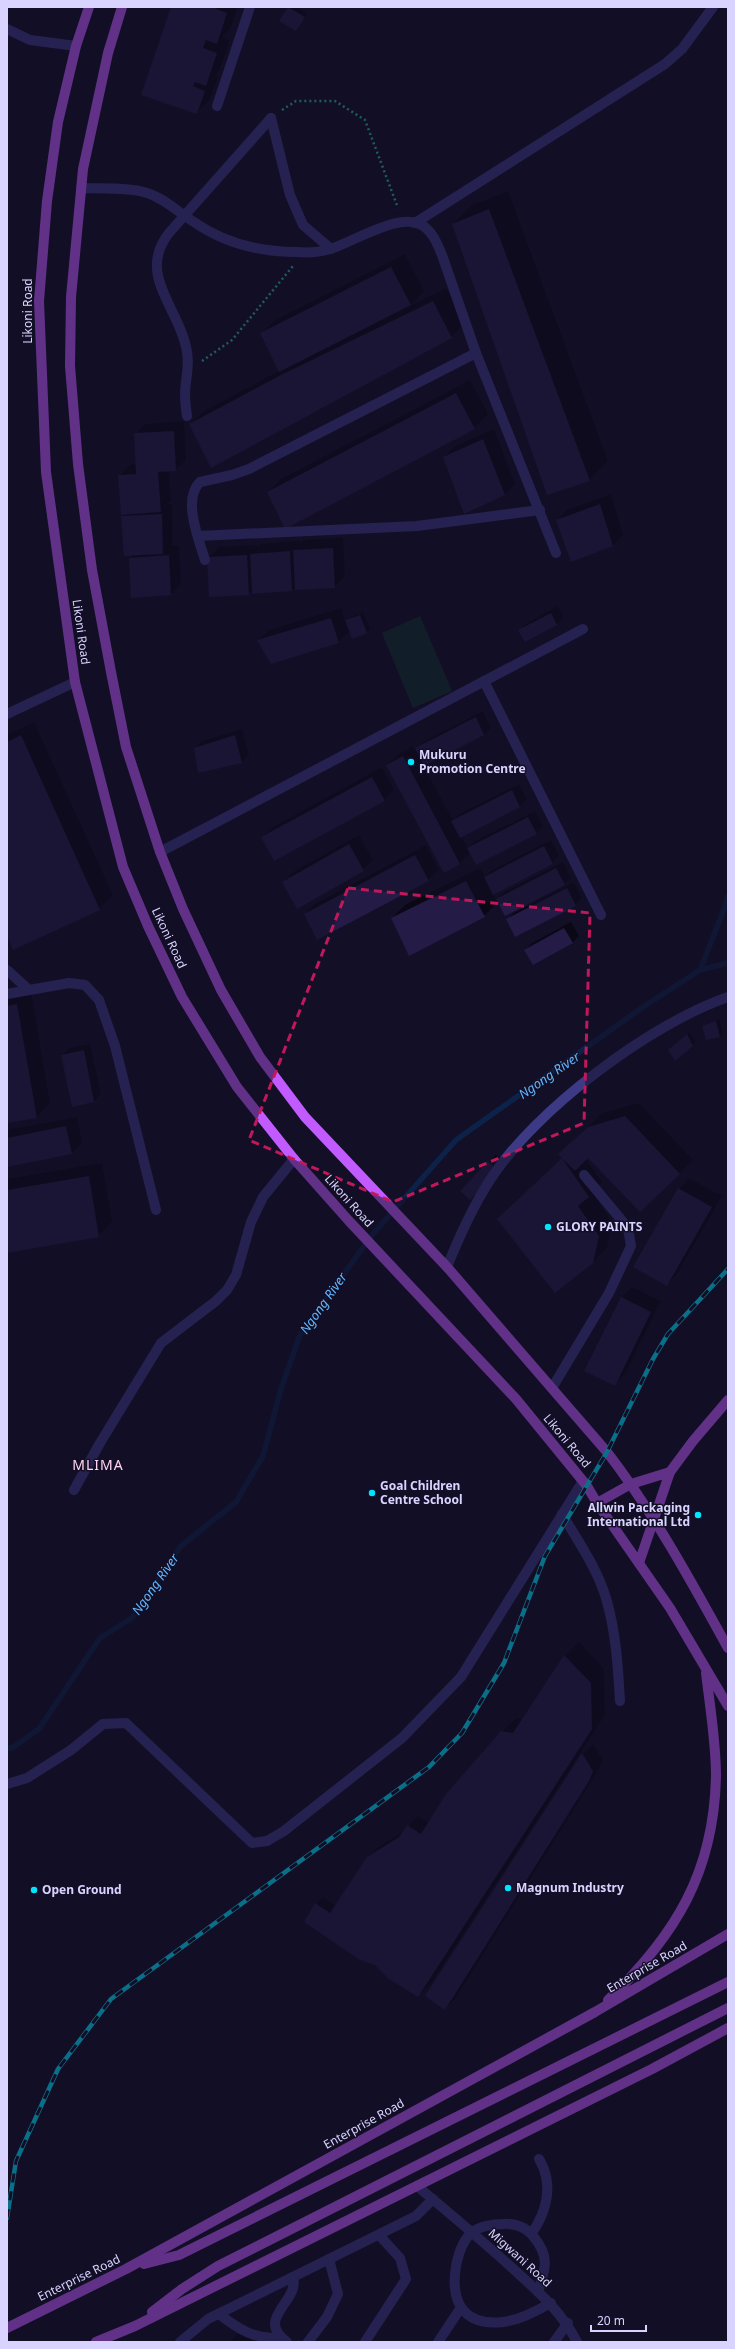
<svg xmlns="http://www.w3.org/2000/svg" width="735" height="2349" font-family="'Noto Sans',sans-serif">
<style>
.green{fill:#12302f}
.shadow{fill:#0007}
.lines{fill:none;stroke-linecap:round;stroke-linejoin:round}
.stream{stroke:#0c2248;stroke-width:5.5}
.building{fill:#241b47}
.path{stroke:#2fb8b0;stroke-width:2.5;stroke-dasharray:2 3;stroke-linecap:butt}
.minor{stroke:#3d3a85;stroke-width:10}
.major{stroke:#c25bff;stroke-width:10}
.rail-casing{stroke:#00e5ff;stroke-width:4.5}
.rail{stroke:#130f26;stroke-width:3;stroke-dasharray:9;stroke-linecap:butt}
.marked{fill:none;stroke:#c2185b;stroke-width:3;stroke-dasharray:8 5;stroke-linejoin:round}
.poi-dot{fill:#00e5ff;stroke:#130f26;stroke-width:1.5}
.labels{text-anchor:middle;stroke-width:3;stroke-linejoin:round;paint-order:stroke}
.street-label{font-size:12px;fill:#d9d4ff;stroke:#130f26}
.poi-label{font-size:12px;font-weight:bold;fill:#d9d4ff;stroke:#130f26;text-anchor:start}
.water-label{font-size:13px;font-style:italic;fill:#62b6ff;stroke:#130f26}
.quarter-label{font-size:14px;letter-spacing:1px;fill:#ffd6f0;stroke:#130f26}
</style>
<rect width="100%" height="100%" fill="#130f26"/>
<!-- green -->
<path class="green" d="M420 616 452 691 413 708 382 633Z"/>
<!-- shadow -->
<g class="shadow">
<path d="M172 7H238L230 29 222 37 230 40 219 71 215 76 218 77 210 99 197 113Z"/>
<path d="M290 7H297L307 14 296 30 281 20Z"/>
<path d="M508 191 608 461 589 480 453 224 472 205Z"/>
<path d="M405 254 424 291 410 306 446 288 465 323 451 337 190 424 204 411 279 371 261 334 275 320Z"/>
<path d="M470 380 488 414 474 428 268 492 281 479Z"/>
<path d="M184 421 186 460 175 470 169 471 171 501 167 504H172L173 542 170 546 179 545 181 584 171 594 130 558 134 554 122 516 125 513 120 475 130 465 136 464 135 434 145 424Z"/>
<path d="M494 429 515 484 505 494 465 512 444 457 455 446Z"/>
<path d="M611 494 623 535 613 545 571 561 557 520 567 510Z"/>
<path d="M343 538 345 577 334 587H296L292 590H253L249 594 208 558 219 547 257 545 258 548 261 544 300 541V544L304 540Z"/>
<path d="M558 606 563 617 557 624 526 641 520 630 527 623Z"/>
<path d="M341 608 345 621 349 618 363 612 370 629 367 632 350 631 338 642 258 640 269 630Z"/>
<path d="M483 711 491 728 484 734 423 765 453 820 459 814 519 784 527 799 520 806 461 836 468 848 475 841 535 811 543 826 536 833 471 852 460 863 444 871 387 765 397 755 413 746 415 750 423 742Z"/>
<path d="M34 722 113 895 99 909 7 933V735Z"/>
<path d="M242 729 249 755 242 762 199 772 195 748 202 741Z"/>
<path d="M382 767 394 790 384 800 262 837 273 827Z"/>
<path d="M359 835 373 860 363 870 283 882 293 872Z"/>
<path d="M551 840 559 856 552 863 493 893 496 900 504 892 563 862 571 878 564 884 498 902 484 916 392 918 405 905 480 868 485 877 492 870Z"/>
<path d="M426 845 439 870 428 880 305 914 315 904Z"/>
<path d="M574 882 582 898 575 905 507 920 514 913Z"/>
<path d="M571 922 579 936 572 943 526 950 532 943Z"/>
<path d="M31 991 50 1103 37 1117 7 1122V996Z"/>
<path d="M719 1019 723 1033 720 1036 707 1039 704 1027Z"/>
<path d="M690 1032 695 1042 692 1045 673 1047Z"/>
<path d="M90 1044 101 1094 94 1101 72 1106 62 1055 69 1048Z"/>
<path d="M639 1103 693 1160 679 1174 588 1157 586 1159 602 1182 592 1192 612 1222 607 1248 593 1262 511 1206 563 1158 573 1141 602 1113Z"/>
<path d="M77 1117 82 1143 72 1153 7 1166V1130Z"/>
<path d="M496 1155 504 1162 461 1190Z"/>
<path d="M102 1163 112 1222 98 1236 7 1252V1179Z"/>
<path d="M689 1178 722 1196 677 1274 667 1285 679 1189Z"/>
<path d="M632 1287 661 1301 625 1374 614 1384 585 1370 622 1297Z"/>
<path d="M579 1642 604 1669 605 1715 432 1982 418 1996 316 1904 323 1897 336 1906 368 1857 378 1847 404 1831 418 1816 429 1823 502 1732 516 1718 523 1719 565 1656Z"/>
<path d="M593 1744 603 1760 599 1769 455 1999 445 2009 427 1996 583 1754Z"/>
<path d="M240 2331 257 2342H230Z"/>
</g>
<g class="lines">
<!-- stream -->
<g class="stream">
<path d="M700 970 725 907 728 896"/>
<path d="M7 1748H12L39 1729 100 1638 132 1618 181 1546 236 1502 263 1456 281 1389 300 1335 372 1235 456 1140 643 1007 700 970 728 963"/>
</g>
</g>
<!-- building -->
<g class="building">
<path d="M171 7H217L216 9 227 13 217 44 206 40 203 48 217 53 206 86 195 82 193 86 205 91 197 114 141 95Z"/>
<path d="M288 7 305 17 296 31 279 21Z"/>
<path d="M489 209 590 481 547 495 452 224Z"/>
<path d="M391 267 411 305 279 372 260 333Z"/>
<path d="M433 301 452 338 211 468 189 424 279 376Z"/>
<path d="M456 393 475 429 285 529 267 492Z"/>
<path d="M174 431 176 471 158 472 161 512 121 515 118 475 136 474 134 433Z"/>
<path d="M483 439 505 495 464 514 443 457Z"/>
<path d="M600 504 613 546 571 562 556 520Z"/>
<path d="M162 514 163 554 124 556 121 516Z"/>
<path d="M333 548 335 588 295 590 293 550Z"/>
<path d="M290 551 292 591 252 594 250 554Z"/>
<path d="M169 555 171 595 131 598 129 558Z"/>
<path d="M247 555 249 595 209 597 207 557Z"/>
<path d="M551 613 557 625 525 642 518 630Z"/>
<path d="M360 615 367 633 352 639 345 620Z"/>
<path d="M331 618 339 643 271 664 257 640Z"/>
<path d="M476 717 484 735 424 766 415 748Z"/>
<path d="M21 735 100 910 13 950 7 936V742Z"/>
<path d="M235 735 242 763 198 773 194 748Z"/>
<path d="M403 756 460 864 444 873 386 765Z"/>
<path d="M372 777 385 801 274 861 261 837Z"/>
<path d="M512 790 520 807 460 838 451 821Z"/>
<path d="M528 817 537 834 476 865 467 848Z"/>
<path d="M349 844 364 871 297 909 282 882Z"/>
<path d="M544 846 553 864 493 895 484 877Z"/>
<path d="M415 855 429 881 317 940 304 914Z"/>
<path d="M556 868 565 885 505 916 496 899Z"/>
<path d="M466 881 485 917 409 956 391 918Z"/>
<path d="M567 888 576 906 515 937 506 919Z"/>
<path d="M564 928 573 943 533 965 524 950Z"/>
<path d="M17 1004 37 1118 7 1123V1006Z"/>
<path d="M716 1021 720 1037 706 1040 702 1026Z"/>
<path d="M687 1034 693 1046 675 1061 668 1050Z"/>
<path d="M84 1050 94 1102 72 1107 61 1055Z"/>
<path d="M625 1116 680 1174 640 1212 588 1158 575 1171 558 1154 588 1127Z"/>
<path d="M66 1126 72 1154 7 1167V1138Z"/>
<path d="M562 1158 589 1197 578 1206 599 1236 593 1263 555 1293 497 1219Z"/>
<path d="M488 1161 498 1170 470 1200 460 1191Z"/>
<path d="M89 1176 99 1237 7 1253V1190Z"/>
<path d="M678 1188 712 1207 667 1286 633 1267Z"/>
<path d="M621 1297 651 1312 615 1386 584 1371Z"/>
<path d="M564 1655 591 1683 592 1729 418 1997 389 1979 375 1965 360 1960 304 1922 315 1903 330 1913 367 1857 399 1837 407 1825 421 1834 446 1794 501 1731 513 1733Z"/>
<path d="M582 1753 593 1771 589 1781 445 2010 425 1996Z"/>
</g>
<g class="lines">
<!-- path -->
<g class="path">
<path d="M282 110 296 101H335L365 120 398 208"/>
<path d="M202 361 232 340 293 266"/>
</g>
<!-- minor -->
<g class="minor">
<path d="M7 29 30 40 76 46"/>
<path d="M217 106 250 7"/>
<path d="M271 118 290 195 303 225 331 249"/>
<path d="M81 188C102 189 127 187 147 193 164 198 179 213 194 222 224 243 261 252 297 252 308 253 320 252 330 249 355 242 404 207 427 229 435 236 438 246 442 255L476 353 556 553"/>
<path d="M415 223 665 64 682 49 713 7"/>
<path d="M187 416C186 409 185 402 185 395 185 379 190 368 187 352 180 308 136 275 169 233L271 118"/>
<path d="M198 536 417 526 540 510"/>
<path d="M205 560C199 540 182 499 200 482L232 475 249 469 476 353"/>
<path d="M484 681 601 915"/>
<path d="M7 714 75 682"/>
<path d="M160 852 583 629"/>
<path d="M7 970 29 990"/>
<path d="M7 994 69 983 85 985 99 1000 115 1046 156 1210"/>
<path d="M447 1267C459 1237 472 1208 490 1180 535 1110 650 1024 728 997"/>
<path d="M552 1388 609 1293 631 1246 628 1228 584 1175"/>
<path d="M74 1490 100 1443 161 1343 216 1301 227 1290 236 1275 251 1222 263 1197 294 1159"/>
<path d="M562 1514C578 1541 597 1568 606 1598 616 1632 618 1667 620 1701"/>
<path d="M7 1784 27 1778 71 1750 103 1724 126 1723 252 1843 267 1841 284 1831 402 1738 461 1677 583 1481"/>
<path d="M417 2186C448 2212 479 2238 509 2265 535 2289 561 2310 577 2342"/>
<path d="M532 2233C547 2211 554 2184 539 2159"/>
<path d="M538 2292C546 2268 550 2256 533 2236 526 2227 514 2223 503 2224 494 2224 479 2226 471 2233 461 2243 456 2260 455 2274 452 2307 468 2326 503 2322 520 2320 536 2311 551 2303"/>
<path d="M219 2314C237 2328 256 2341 280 2337"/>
<path d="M180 2342 208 2319 416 2216 433 2199"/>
<path d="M287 2342C254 2318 300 2302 293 2277"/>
<path d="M308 2342 327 2317 338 2294 329 2259"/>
<path d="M365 2342 406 2279 400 2258 379 2235"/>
<path d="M438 2342 460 2309"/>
<path d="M554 2342 568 2323"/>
</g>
<!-- major -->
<g class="major">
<path d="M89 7 76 46 58 122 47 201 39 301 46 472 75 682 123 867 148 926 182 997 237 1087 294 1159 349 1221 516 1399 587 1486 597 1503 670 1608 728 1706"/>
<path d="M122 7 108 53 83 169 71 297 70 366 78 464 92 570 111 672 126 747 160 852 183 909 221 990 260 1057 305 1117 447 1267 607 1452C654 1513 691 1581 728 1648"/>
<path d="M670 1472 693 1441 728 1400"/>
<path d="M597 1503 631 1484 670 1472 639 1563"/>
<path d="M608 2000C676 1935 714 1872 716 1776 716 1742 710 1707 706 1673"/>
<path d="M144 2264 179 2255 728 1982"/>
<path d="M152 2312 182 2289 218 2266 728 2008"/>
<path d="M7 2328 126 2269 595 2012 728 1934"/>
<path d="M96 2342 135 2326 652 2069 728 2028"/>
</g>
<!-- rail casing -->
<g class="rail-casing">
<path id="rail" d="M7 2218 16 2161 58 2069 111 1999 429 1767 462 1733 504 1663 545 1556 607 1452 653 1359 668 1334 728 1269"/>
</g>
<!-- rail -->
<use href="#rail" class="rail"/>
</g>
<!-- marked area -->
<path d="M0 0H735V2349H0ZM348 888 590 913 584 1123 393 1202 249 1140Z" fill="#130f26" fill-opacity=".55" fill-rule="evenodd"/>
<path class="marked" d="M348 888 590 913 584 1123 393 1202 249 1140Z"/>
<!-- markers -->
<g class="poi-dot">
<circle cx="411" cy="762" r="4"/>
<circle cx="548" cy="1227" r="4"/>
<circle cx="372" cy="1493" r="4"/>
<circle cx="698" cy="1515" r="4"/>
<circle cx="508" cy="1888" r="4"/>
<circle cx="34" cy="1890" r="4"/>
</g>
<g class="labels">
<!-- street labels -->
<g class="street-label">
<text transform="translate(28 311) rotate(-90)" y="4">Likoni Road</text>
<text transform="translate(81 632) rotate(82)" y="4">Likoni Road</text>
<text transform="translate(169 938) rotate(65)" y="4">Likoni Road</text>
<text transform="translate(349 1201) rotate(48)" y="4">Likoni Road</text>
<text transform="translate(567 1441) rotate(50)" y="4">Likoni Road</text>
<text transform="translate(647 1967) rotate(-30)" y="4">Enterprise Road</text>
<text transform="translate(364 2124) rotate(-29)" y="4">Enterprise Road</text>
<text transform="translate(520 2258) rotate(42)" y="4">Migwani Road</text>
<text transform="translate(79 2278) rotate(-26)" y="4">Enterprise Road</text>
</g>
<!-- poi labels -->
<g class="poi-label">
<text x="419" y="759">Mukuru<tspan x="419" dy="14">Promotion Centre</tspan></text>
<text x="556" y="1231">GLORY PAINTS</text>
<text x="380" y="1490">Goal Children<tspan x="380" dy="14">Centre School</tspan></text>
<text x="690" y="1512" text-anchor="end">Allwin Packaging<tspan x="690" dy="14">International Ltd</tspan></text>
<text x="516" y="1892">Magnum Industry</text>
<text x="42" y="1894">Open Ground</text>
</g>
<!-- water labels -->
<g class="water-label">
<text transform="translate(549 1075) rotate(-35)" y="5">Ngong River</text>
<text transform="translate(323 1303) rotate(-55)" y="5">Ngong River</text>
<text transform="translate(155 1584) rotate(-55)" y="5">Ngong River</text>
</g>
<!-- quarter labels -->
<g class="quarter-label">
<text x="98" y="1470">MLIMA</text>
</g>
</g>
<!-- border -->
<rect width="735" height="2349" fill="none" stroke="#d9d4ff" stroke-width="16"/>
<!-- scale -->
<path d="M591 2325v6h55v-6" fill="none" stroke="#d9d4ff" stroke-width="2"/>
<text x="597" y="2325" font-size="12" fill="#d9d4ff" stroke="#130f26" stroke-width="3" paint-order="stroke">20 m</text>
</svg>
